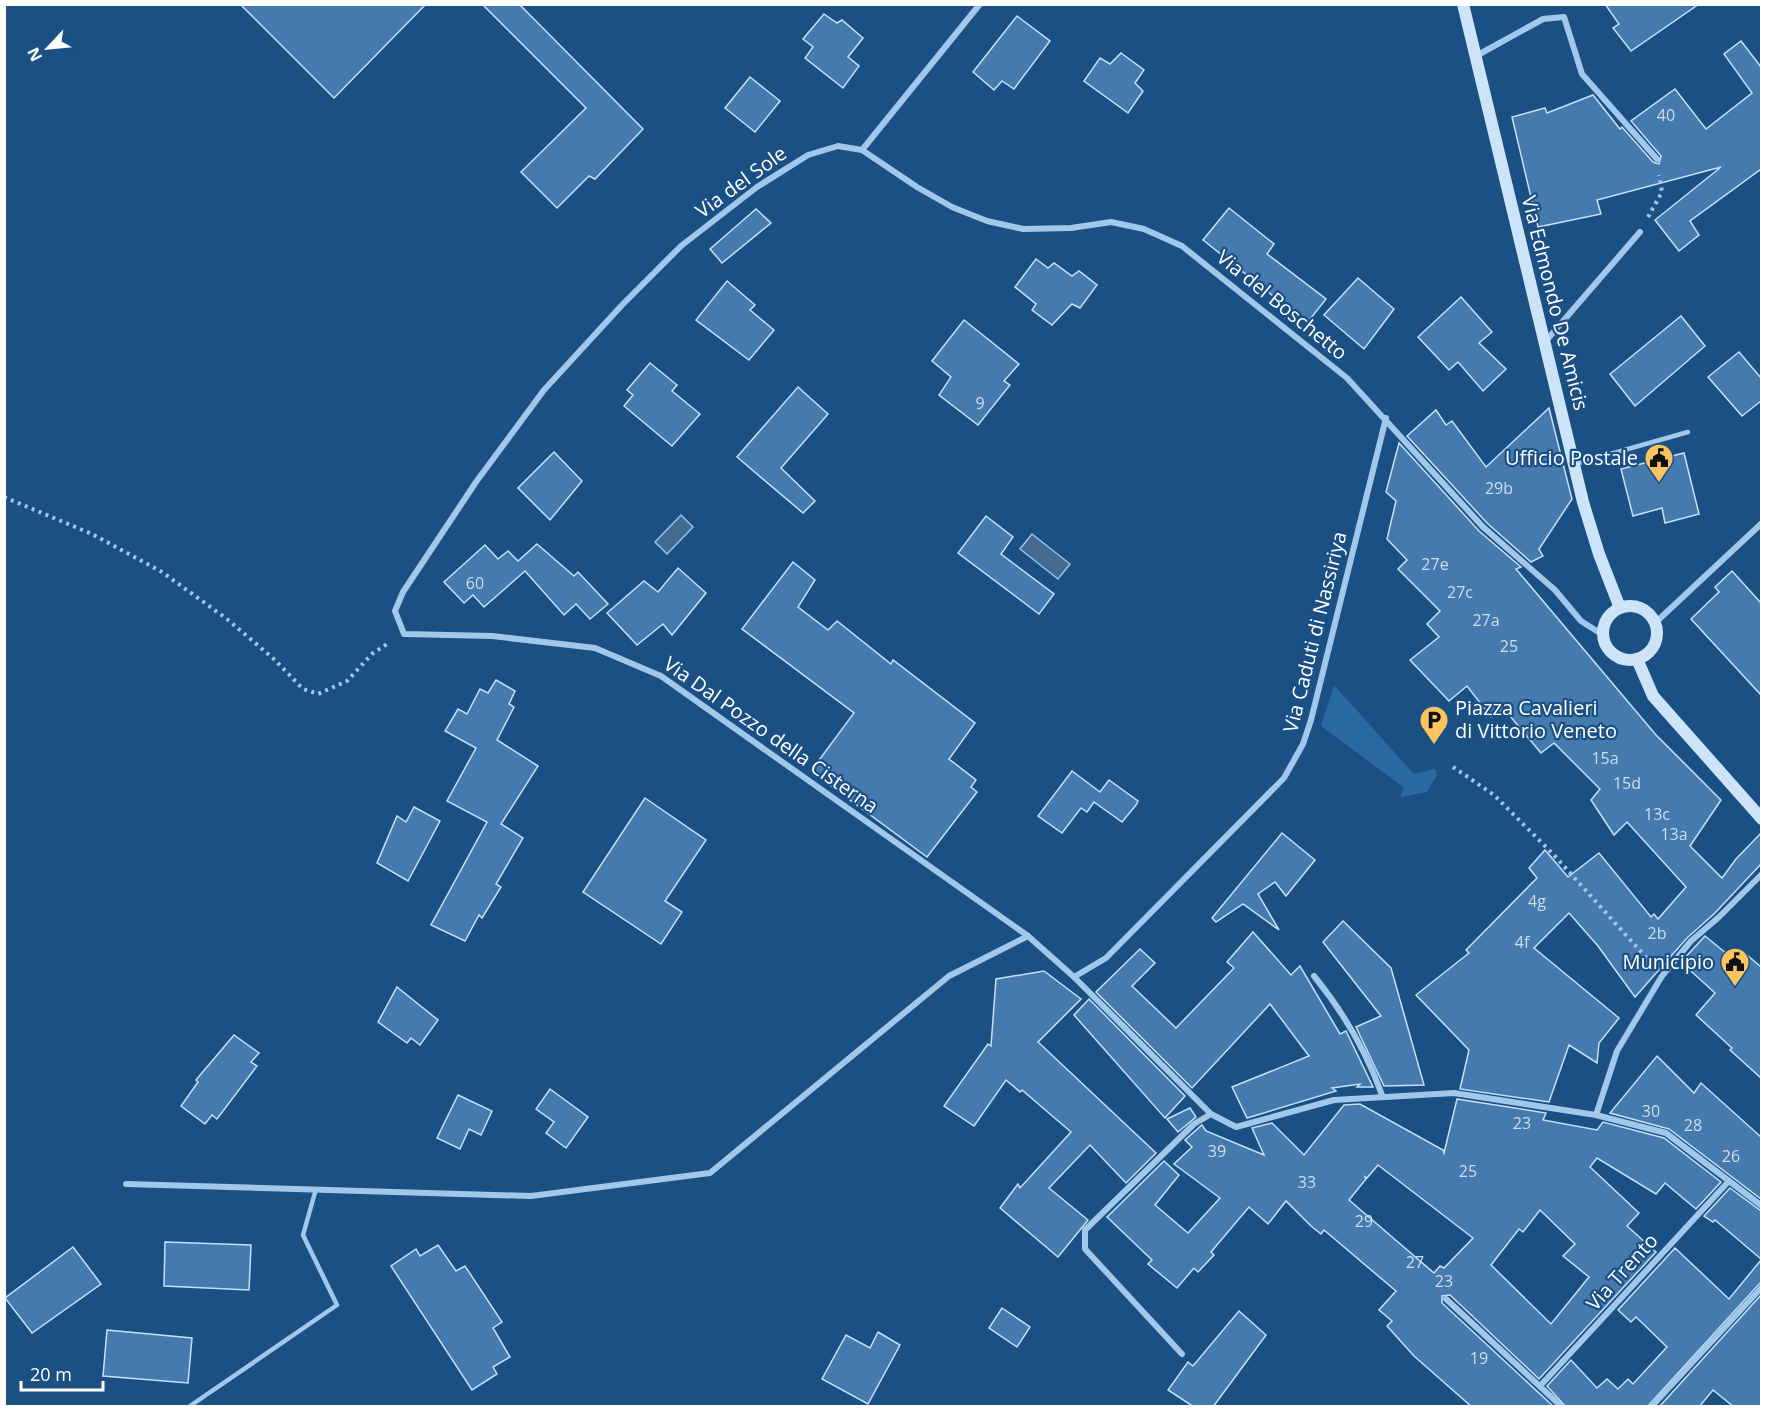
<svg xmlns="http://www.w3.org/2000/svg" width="1766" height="1411" font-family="'Open Sans',sans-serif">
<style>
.green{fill:#2a68a1}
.water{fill:#446a90;stroke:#94c3ed;stroke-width:1.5}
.building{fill:#447aad;stroke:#c6e0f8;stroke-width:1.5;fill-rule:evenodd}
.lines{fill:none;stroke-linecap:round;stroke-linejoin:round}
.path{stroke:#a1c8eb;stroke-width:4;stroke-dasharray:3 4.5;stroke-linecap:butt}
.lane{stroke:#a1c8eb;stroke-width:4.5}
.street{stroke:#a1c8eb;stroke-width:6}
.secondary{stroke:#cde3f8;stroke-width:12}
.labels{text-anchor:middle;stroke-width:4.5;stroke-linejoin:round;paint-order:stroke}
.number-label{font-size:16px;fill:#d0deea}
.street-label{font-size:20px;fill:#fff;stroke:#1b5084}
.poi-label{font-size:20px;fill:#fff;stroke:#1b5084;text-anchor:end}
</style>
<rect width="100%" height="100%" fill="#1b5084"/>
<!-- green -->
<path class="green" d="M1334 685 1414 774 1435 769 1437 775 1427 792 1401 797 1403 787 1321 726Z"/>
<!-- water -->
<g class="water">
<path d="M681 515 693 527 667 554 655 542Z"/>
<path d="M1032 534 1070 564 1058 579 1020 549Z"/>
</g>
<!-- building -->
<g class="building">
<path d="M240 4H426L334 98Z"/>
<path d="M482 4H519L643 129 595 179 589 176 557 208 521 172 586 108Z"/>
<path d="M1605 4H1699L1631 51 1613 28 1619 24Z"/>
<path d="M824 14 837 23 842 20 863 38 848 57 859 66 843 88 805 58 813 47 803 39Z"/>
<path d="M1017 16 1050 41 1014 89 1002 81 994 90 973 72Z"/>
<path d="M1741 41 1761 67V169L1690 221 1699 235 1679 251 1655 220 1721 167 1597 200 1601 214 1538 227 1512 117 1545 108 1547 113 1593 95 1620 129 1622 127 1653 162 1659 164 1661 156 1631 121 1675 89 1706 129 1752 93 1724 54Z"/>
<path d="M1121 53 1144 70 1135 83 1143 91 1128 113 1084 81 1100 58 1110 64Z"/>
<path d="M750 77 780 101 755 132 725 108Z"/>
<path d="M1229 208 1274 244 1267 254 1326 299 1307 323 1203 240Z"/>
<path d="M756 209 771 223 722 263 710 249Z"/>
<path d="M1036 259 1048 268 1054 263 1072 276 1079 271 1097 285 1080 308 1072 304 1052 325 1032 310 1036 304 1015 287Z"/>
<path d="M1358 278 1394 309 1364 349 1324 315Z"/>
<path d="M727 281 755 305 750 310 774 330 749 360 696 320Z"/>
<path d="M1461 297 1492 332 1479 343 1506 369 1483 391 1458 362 1449 370 1418 337Z"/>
<path d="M1681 316 1705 346 1635 406 1610 374Z"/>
<path d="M964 320 1019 364 1004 381 1010 385 978 425 939 395 951 377 932 361Z"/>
<path d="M1739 352 1761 378V401L1742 416 1708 377Z"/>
<path d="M650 363 677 385 672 391 700 414 672 446 624 406 633 395 627 390Z"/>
<path d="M798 387 828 414 781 468 815 501 803 513 737 457Z"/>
<path d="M1549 408 1572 499 1539 549 1543 556 1531 562 1487 523 1407 436 1436 410 1446 425 1452 421 1486 467Z"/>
<path d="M1399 443 1479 531 1521 567 1516 569 1656 735 1721 800 1690 846 1722 878 1736 859 1761 833V864L1715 913 1687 938 1635 997 1598 946 1569 913 1534 948 1619 1018 1599 1043 1597 1063 1569 1045 1549 1102 1460 1089 1469 1050 1416 995 1469 953 1466 950 1537 878 1529 868 1545 850 1568 877 1599 853 1651 917 1654 914 1658 919 1686 887 1627 822 1614 835 1591 800 1600 789 1554 743 1541 753 1504 709 1491 717 1467 686 1449 701 1410 660 1439 637 1427 624 1440 611 1398 569 1407 560 1387 539 1396 501 1386 492Z"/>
<path d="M554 452 582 481 550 520 518 488Z"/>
<path d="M1684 453 1699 514 1665 523 1662 508 1633 516 1621 469Z"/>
<path d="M986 516 1013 537 1001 554 1054 594 1039 614 958 553Z"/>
<path d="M537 544 574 576 578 572 608 604 590 619 576 604 564 615 525 571 484 607 473 595 464 603 444 582 485 545 498 559 508 551 518 561Z"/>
<path d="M793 562 815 580 798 607 828 630 837 621 891 664 893 660 975 723 949 759 976 780 971 787 977 792 927 857 811 771 854 713 742 629Z"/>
<path d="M678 568 706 593 672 635 663 624 637 645 607 613 644 581 658 592Z"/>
<path d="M1732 571 1761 603V695L1691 619 1719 592 1715 587Z"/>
<path d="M496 680 515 691 509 704 514 707 497 740 538 766 501 824 523 838 496 884 501 887 482 918 479 915 465 941 431 925 487 822 447 801 476 748 445 731 458 709 467 714 480 689 488 693Z"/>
<path d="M1072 771 1100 792 1109 780 1138 801 1136 805 1122 822 1094 802 1087 812 1081 808 1062 833 1038 816Z"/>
<path d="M645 798 706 840 665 901 682 912 661 944 583 892Z"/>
<path d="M414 807 440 821 408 881 377 863 397 816 406 822Z"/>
<path d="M1282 833 1315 860 1286 896 1275 882 1258 894 1279 930 1243 904 1216 922 1212 918Z"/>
<path d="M1343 921 1391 968 1424 1085 1384 1086 1356 1027 1381 1016 1323 942Z"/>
<path d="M1253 932 1291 975 1300 966 1340 1034 1346 1031 1373 1087H1357L1360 1084 1332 1088 1336 1091 1247 1118 1232 1087 1309 1056 1270 1004 1192 1088 1096 992 1140 949 1155 963 1132 986 1176 1028 1234 968 1227 962Z"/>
<path d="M1705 936 1738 963 1746 954 1761 967V1078L1730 1050 1732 1048 1696 1015 1715 993 1681 962Z"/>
<path d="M1044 971 1081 999 1038 1042 1156 1153 1126 1183 1090 1145 1049 1188 1088 1220 1058 1257 1000 1208 1018 1184 1020 1188 1071 1132 1022 1090 1020 1092 1006 1080 974 1126 944 1106 988 1044 991 1046 996 979Z"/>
<path d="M397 987 438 1020 420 1045 411 1038 407 1043 378 1022Z"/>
<path d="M1089 999 1185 1096 1165 1118 1074 1015Z"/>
<path d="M234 1035 259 1053 251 1062 257 1066 217 1119 212 1115 205 1124 181 1106 198 1082 196 1080Z"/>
<path d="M1657 1056 1694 1093 1701 1083 1761 1137V1199L1669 1129 1610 1113Z"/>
<path d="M550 1089 588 1117 566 1148 546 1133 554 1122 536 1109Z"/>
<path d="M458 1095 492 1111 481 1135 469 1129 460 1149 437 1138Z"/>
<path d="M1457 1099 1546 1113 1543 1120 1597 1130 1603 1122 1664 1138 1721 1182 1696 1209 1665 1183 1656 1194 1597 1158 1590 1167 1639 1213 1627 1226 1656 1252 1539 1379 1450 1295 1442 1296V1303L1554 1407H1472L1414 1356 1387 1326 1392 1321 1379 1310 1396 1291 1324 1230 1321 1234 1311 1226 1286 1201 1268 1224 1249 1207 1211 1252 1214 1255 1198 1272 1194 1268 1177 1288 1148 1264 1152 1260 1107 1217 1164 1161 1179 1175 1155 1205 1188 1233 1220 1198 1174 1164 1192 1147 1185 1140 1202 1125 1206 1131 1264 1155 1252 1128 1272 1123 1304 1155 1344 1105 1360 1104 1443 1150 1444 1153ZM1378 1165 1473 1238 1444 1268 1440 1266 1434 1273 1349 1200 1366 1179 1365 1177 1367 1178ZM1540 1210 1575 1244 1563 1256 1589 1277 1551 1324 1491 1265 1519 1229 1523 1232Z"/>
<path d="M1190 1108 1196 1117 1178 1132 1167 1119Z"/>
<path d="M1730 1188 1761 1211V1259L1715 1220 1713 1222 1704 1216Z"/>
<path d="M165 1242 251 1245 249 1290 164 1286Z"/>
<path d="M438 1245 456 1271 465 1266 502 1322 493 1328 510 1357 493 1367 497 1374 472 1390 391 1266 416 1249 420 1256Z"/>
<path d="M73 1247 101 1284 32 1333 5 1298Z"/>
<path d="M1675 1248 1729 1299 1761 1260V1282L1647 1407H1566L1547 1386 1571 1360 1597 1388 1607 1379 1618 1389 1628 1379 1633 1384 1667 1347 1636 1317 1631 1322 1618 1310Z"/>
<path d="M1761 1295V1407H1734L1713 1390 1699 1407H1659Z"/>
<path d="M1002 1308 1030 1327 1017 1347 989 1328Z"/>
<path d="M1239 1311 1266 1335 1213 1407H1194L1168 1390 1188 1362 1193 1366Z"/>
<path d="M107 1330 192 1338 188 1383 103 1376Z"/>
<path d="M878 1332 900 1345 868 1404 822 1379 846 1335 870 1348Z"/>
</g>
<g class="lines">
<!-- path -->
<g class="path">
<path d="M1648 217 1662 192 1659 175"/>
<path d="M4 497 92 534 162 572 227 619 275 660 303 689 318 694 347 681 372 654 390 642"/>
<path d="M1453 767 1494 795 1553 854 1652 964"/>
</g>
<!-- lane -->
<g class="lane">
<path d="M1575 464 1688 432"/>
<path d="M190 1406 337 1305 303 1235 316 1189"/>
</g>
<!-- street -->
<g class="street">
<path d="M1476 56 1543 19 1564 17 1582 74 1657 159"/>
<path d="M862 150 980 4"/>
<path d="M1545 342 1640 232"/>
<path d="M1655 623 1762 523"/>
<path d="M1603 635 1581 621 1555 590 1483 527 1347 378 1182 246 1144 229 1111 222 1071 228 1023 229 987 221 952 207 917 187 862 150 838 146 808 155 757 187 681 246 622 305 544 390 476 482 403 592 395 611 404 634 492 636 595 648 661 676 1028 936 1074 977 1211 1114 1236 1127 1334 1100 1454 1093 1596 1115 1666 1133 1762 1206"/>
<path d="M1314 976C1344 1013 1366 1050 1382 1095"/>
<path d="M1074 977 1106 958 1284 778 1303 744 1311 720 1386 418"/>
<path d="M1596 1115 1617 1051 1662 976 1691 941 1719 917 1762 874"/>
<path d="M126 1184 531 1196 710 1173 949 976 1028 936"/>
<path d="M1446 1299 1561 1406"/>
<path d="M1182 1354 1085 1249V1230L1194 1124 1211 1114"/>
<path d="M1540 1386 1729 1181"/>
<path d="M1652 1406 1762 1287"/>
</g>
<!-- secondary -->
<g class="secondary">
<path d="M1463 4 1583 502 1599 554 1620 608"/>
<circle cx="1630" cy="633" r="27"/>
<path d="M1637 659 1653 696 1762 819"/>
</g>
</g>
<!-- icons -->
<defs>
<g id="civic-pin" transform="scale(1.5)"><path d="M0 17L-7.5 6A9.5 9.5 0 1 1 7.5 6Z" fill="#fcc45e" stroke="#1b5084"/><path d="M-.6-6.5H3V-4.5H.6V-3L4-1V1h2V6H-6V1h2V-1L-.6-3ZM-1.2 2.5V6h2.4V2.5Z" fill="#111"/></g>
<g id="parking-pin" transform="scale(1.5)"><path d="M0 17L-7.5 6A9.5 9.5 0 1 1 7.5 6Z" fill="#fcc45e" stroke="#1b5084"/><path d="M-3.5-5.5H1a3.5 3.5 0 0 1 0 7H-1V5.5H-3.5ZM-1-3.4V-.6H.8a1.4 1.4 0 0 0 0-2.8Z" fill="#111"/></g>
</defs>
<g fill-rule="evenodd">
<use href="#civic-pin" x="1659" y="458"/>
<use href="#parking-pin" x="1434" y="720"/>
<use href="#civic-pin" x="1735" y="962"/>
</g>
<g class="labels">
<!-- number labels -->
<g class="number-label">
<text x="1666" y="121">40</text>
<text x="980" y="409">9</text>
<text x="1499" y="494">29b</text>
<text x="1435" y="570">27e</text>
<text x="475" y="589">60</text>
<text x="1460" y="598">27c</text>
<text x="1486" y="626">27a</text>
<text x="1509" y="652">25</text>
<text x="1605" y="764">15a</text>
<text x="1627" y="789">15d</text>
<text x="1657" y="820">13c</text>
<text x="1674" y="840">13a</text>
<text x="1537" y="907">4g</text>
<text x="1657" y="939">2b</text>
<text x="1522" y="948">4f</text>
<text x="1651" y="1117">30</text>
<text x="1522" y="1129">23</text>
<text x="1693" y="1131">28</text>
<text x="1217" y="1157">39</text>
<text x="1731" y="1162">26</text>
<text x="1468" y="1177">25</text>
<text x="1307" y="1188">33</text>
<text x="1364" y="1227">29</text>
<text x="1415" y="1268">27</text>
<text x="1444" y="1287">23</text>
<text x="1479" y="1364">19</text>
</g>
<!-- street labels -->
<g class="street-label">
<text transform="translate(741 182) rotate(-36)" y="7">Via del Sole</text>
<text transform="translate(1555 303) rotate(76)" y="7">Via Edmondo De Amicis</text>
<text transform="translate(1282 305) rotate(39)" y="7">Via del Boschetto</text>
<text transform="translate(1315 632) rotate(-76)" y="7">Via Caduti di Nassiriya</text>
<text transform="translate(771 735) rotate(35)" y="7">Via Dal Pozzo della Cisterna</text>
<text transform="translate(1622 1272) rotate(-48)" y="7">Via Trento</text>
</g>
<!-- poi labels -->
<g class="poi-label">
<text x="1638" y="465">Ufficio Postale</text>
<text x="1455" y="715" text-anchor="start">Piazza Cavalieri<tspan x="1455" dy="23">di Vittorio Veneto</tspan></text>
<text x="1714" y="969">Municipio</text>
</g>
</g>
<!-- border -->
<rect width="1766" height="1411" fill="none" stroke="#ffffff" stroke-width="12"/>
<!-- north arrow -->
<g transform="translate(48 48) rotate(244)" stroke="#1b5084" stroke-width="4.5" paint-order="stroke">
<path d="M0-4.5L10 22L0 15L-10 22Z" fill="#ffffff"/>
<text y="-9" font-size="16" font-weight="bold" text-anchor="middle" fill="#ffffff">N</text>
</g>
<!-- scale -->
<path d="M21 1381v9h82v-9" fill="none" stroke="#ffffff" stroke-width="3"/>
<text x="30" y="1381" font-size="18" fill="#ffffff" stroke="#1b5084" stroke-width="4.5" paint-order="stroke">20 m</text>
</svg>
